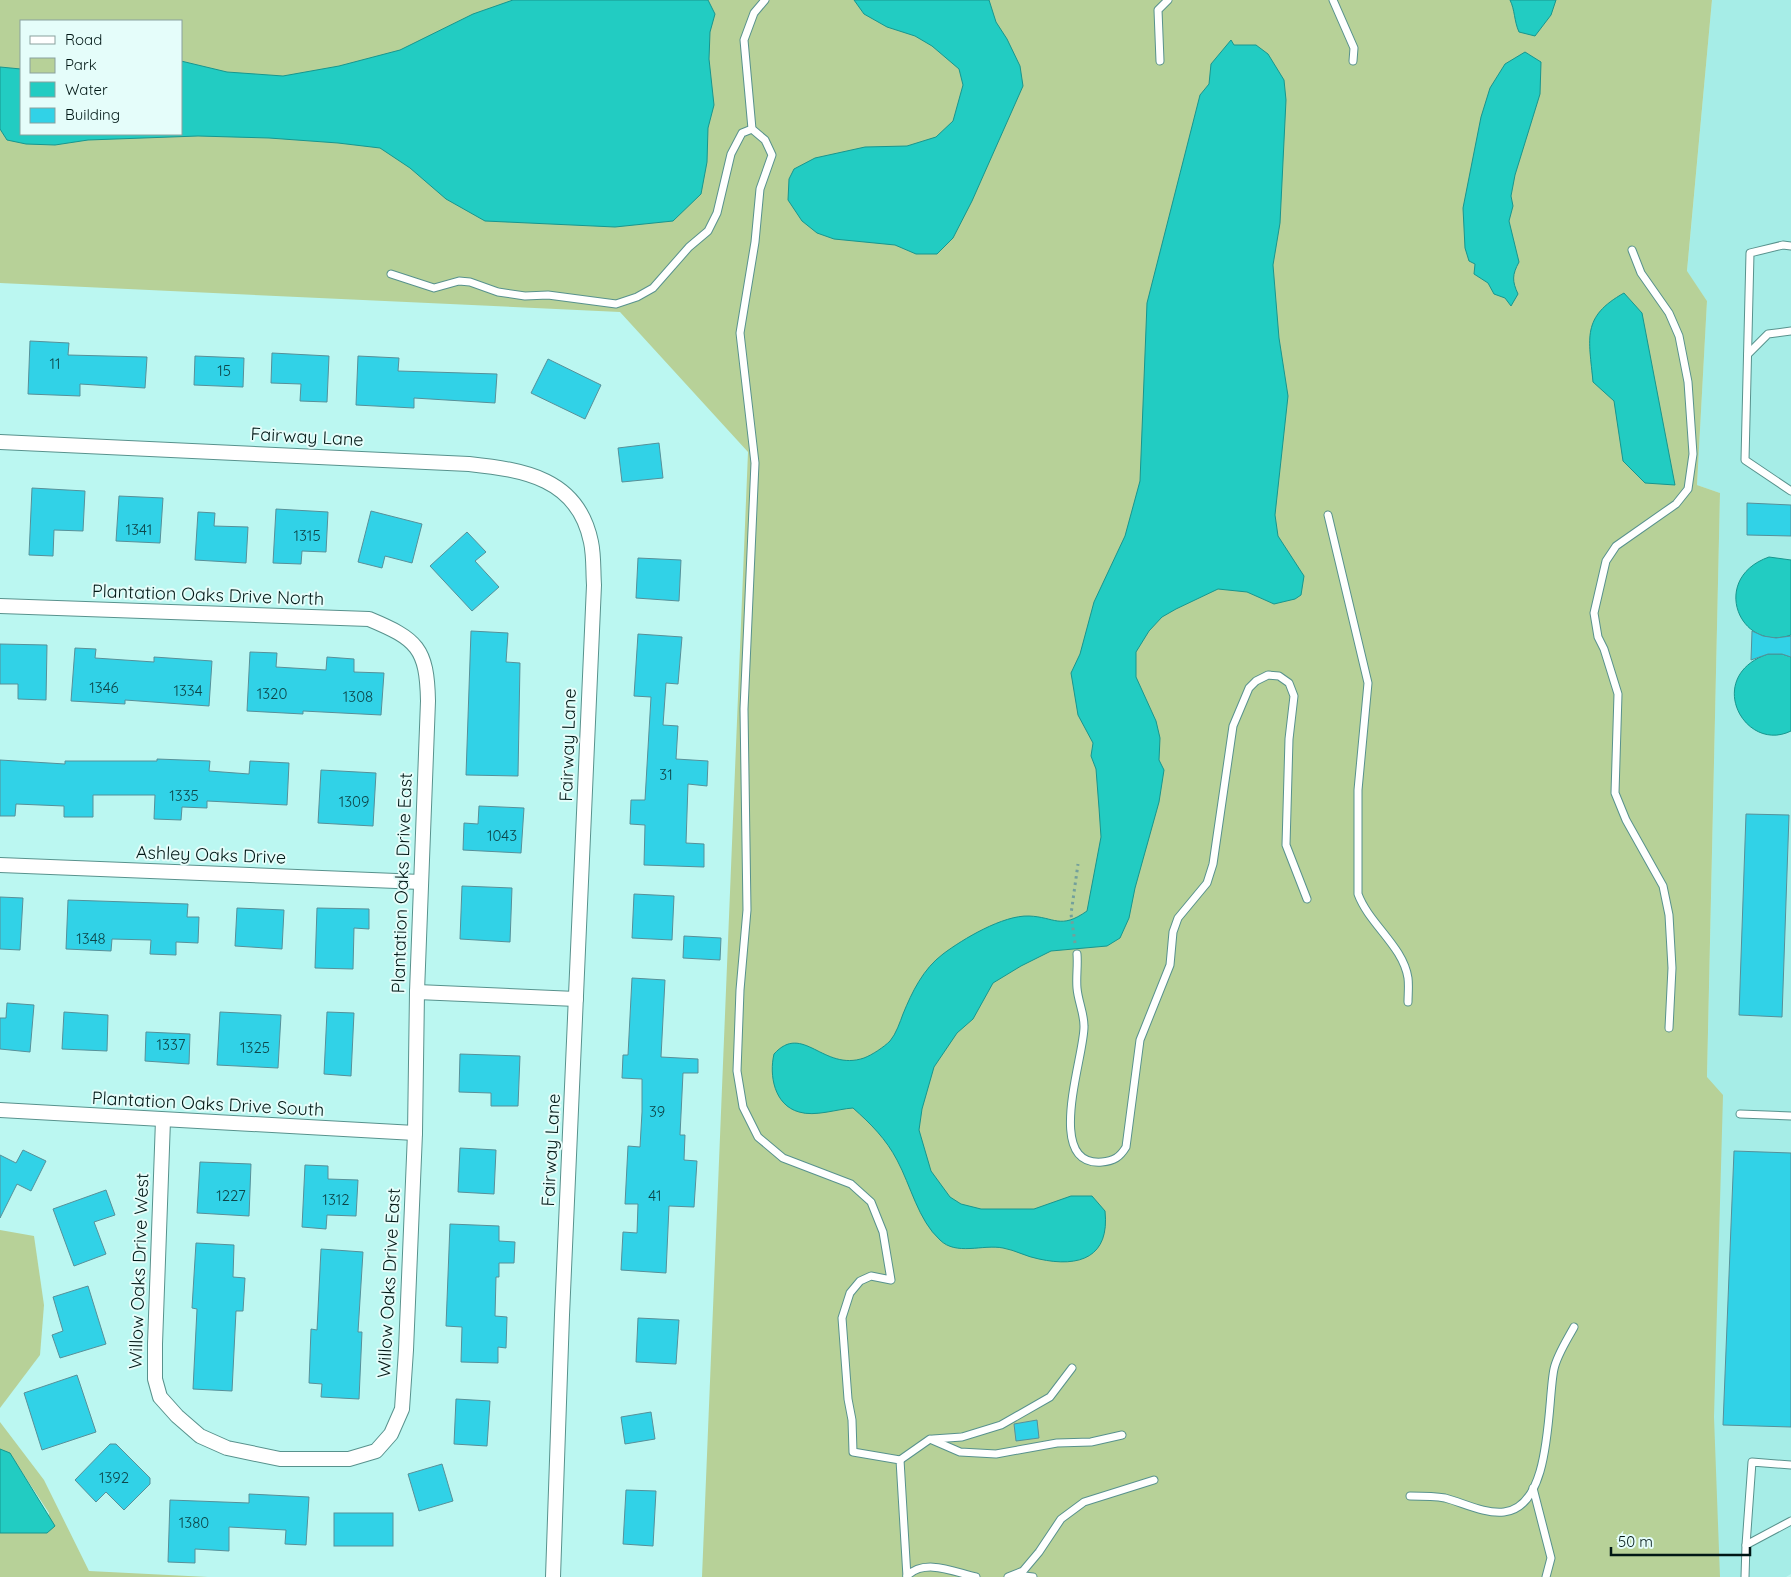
<svg xmlns="http://www.w3.org/2000/svg" width="1791" height="1577" font-family="Quicksand,sans-serif">
<style>
.built{fill:#a6ede7}
.green{fill:#b7d198;fill-rule:evenodd}
.water{fill:#22ccc2;stroke:#18968e}
.building{fill:#31d2e7;stroke:#579099}
.lines{fill:none;stroke-linecap:round;stroke-linejoin:round}
.lane-casing{stroke:#58928d;stroke-width:9}
.street-casing{stroke:#58928d;stroke-width:16}
.path{stroke:#73a09b;stroke-width:3;stroke-dasharray:2.5 4;stroke-linecap:butt}
.lane{stroke:#fff;stroke-width:7}
.street{stroke:#fff;stroke-width:14}
.labels{text-anchor:middle;stroke-width:4;stroke-linejoin:round;paint-order:stroke}
.number-label{font-size:15px;fill:#0d464a}
.street-label{font-size:18px;fill:#011715;stroke:#e5fdfa}
</style>
<rect width="100%" height="100%" fill="#bbf7f1"/>
<!-- built -->
<path class="built" d="M1712 0H1791V1574L1786 1577H1696L1720 493 1697 485 1707 301 1687 272Z"/>
<!-- green -->
<g class="green">
<path d="M0 0H1712L1687 271 1707 301 1697 485 1720 493 1707 1077 1723 1095 1714 1417 1720 1577H702L748 452 620 312 0 283ZM21 21H181V134H21Z"/>
<path d="M0 1230 34 1236 44 1305 40 1355 0 1408Z"/>
<path d="M0 1422 44 1480 89 1571 208 1577H0V1533H47L49 1513 10 1454 0 1449Z"/>
</g>
<!-- water -->
<g class="water">
<path d="M513 0H708L715 14 710 32 709 59 714 105 708 128 707 162 701 194 673 221 615 227 485 221 446 199 410 168 380 148 338 143 269 138 198 136 88 140 55 145 26 144 7 140 0 129V67L21 69V134H181V61L227 72 283 76 339 66 400 50 473 14Z"/>
<path d="M854 0H989L996 22 1007 39 1020 66 1023 86 972 201 953 238 937 254H916L895 245 834 239 817 233 802 221 788 200 789 179 794 169 815 158 865 147 907 146 936 137 953 121 963 85 959 69 932 46 915 36 887 27 864 14Z"/>
<path d="M1510 0H1556L1551 15 1535 36 1519 32C1514 21 1515 10 1510 0Z"/>
<path d="M1231 40 1234 45H1256L1268 54 1284 80 1286 100 1280 223 1273 265 1279 338 1288 396 1275 515 1278 536 1304 576 1301 595 1295 599 1274 604 1247 592 1218 589 1176 609 1162 617 1149 631 1136 652V677L1156 721 1160 738 1159 760 1164 770 1159 802 1135 888 1129 918 1120 938 1107 946 1051 951 1021 966 993 983 973 1019 957 1033 934 1067 922 1109 919 1130 931 1171 950 1197 961 1204 981 1209H1034L1071 1196H1092L1105 1211C1110 1257 1080 1268 1039 1259 1027 1257 1015 1250 1003 1248 983 1244 956 1256 940 1240 918 1220 911 1186 897 1160 886 1139 871 1124 853 1108 837 1109 815 1117 799 1112 774 1105 769 1075 774 1054 803 1022 823 1072 864 1058 872 1055 884 1047 890 1041 896 1034 900 1022 903 1014 912 992 923 969 943 954 963 939 1003 915 1029 916 1055 917 1060 930 1087 911L1101 837 1099 808 1096 769 1091 756 1093 743 1078 715 1071 673 1080 654 1094 602 1125 536 1140 481 1147 303 1200 95 1209 84 1211 64Z"/>
<path d="M1525 52 1541 62 1540 94 1515 175 1511 196 1513 206 1509 221 1519 262C1512 275 1512 281 1518 294L1511 306 1505 298 1494 294 1488 283 1474 274 1475 264 1469 261 1465 248 1463 208 1481 117 1490 88 1505 64Z"/>
<path d="M1624 293 1642 313 1675 485 1645 483 1623 461 1614 401 1593 382C1589 338 1581 317 1624 293Z"/>
<path d="M1769 557 1791 560V635C1739 653 1709 578 1769 557Z"/>
<path d="M1768 654H1782L1791 657V731C1744 754 1703 676 1768 654Z"/>
<path d="M0 1449 10 1453 55 1526 47 1533H0Z"/>
</g>
<!-- building -->
<g class="building">
<path d="M30 341 69 343 68 355 147 357 145 388 80 384V396L28 394Z"/>
<path d="M272 353 329 356 327 402 300 401 301 384 271 383Z"/>
<path d="M195 356 244 358 243 387 194 385Z"/>
<path d="M358 356 399 358 398 371 497 374 495 403 414 398V408L356 405Z"/>
<path d="M548 359 601 385 585 419 531 393Z"/>
<path d="M659 443 663 478 622 482 618 448Z"/>
<path d="M32 488 85 491 83 531 54 530 53 556 29 555Z"/>
<path d="M119 496 163 498 160 543 116 541Z"/>
<path d="M1747 503 1791 505V536L1747 535Z"/>
<path d="M276 509 328 512 326 552 302 551 301 564 273 563Z"/>
<path d="M371 511 422 524 412 563 385 556 382 568 358 562Z"/>
<path d="M198 512 215 513 214 526 248 527 246 563 195 560Z"/>
<path d="M467 532 486 552 475 561 499 587 472 611 430 566Z"/>
<path d="M638 558 681 560 679 601 636 598Z"/>
<path d="M471 631 508 633 506 662 520 663 518 776 466 775Z"/>
<path d="M1752 631 1763 636 1776 638 1791 636V657L1782 654H1768L1751 660Z"/>
<path d="M638 634 682 637 678 684 666 683 663 725 678 726 676 759 708 761 707 786 688 784 686 843 704 844V867L644 865 645 825 630 824 631 800H645L651 697 634 696Z"/>
<path d="M0 644 47 645 46 700 18 699V684H0Z"/>
<path d="M75 648 96 649 95 658 154 662V657L212 661 209 706 125 700V704L71 701Z"/>
<path d="M250 652 277 653 276 667 326 670 327 657 354 659V672L384 673 381 715 303 711V714L247 711Z"/>
<path d="M157 759 210 761 209 771 249 774 250 761 289 763 287 805 207 801V808L182 807 181 820 154 819 155 795H93V817H64V806L16 804 15 816H0V760L65 764V761H157Z"/>
<path d="M321 770 376 773 373 826 318 823Z"/>
<path d="M479 806 524 808 521 853 463 850 464 823 478 824Z"/>
<path d="M1746 814 1789 815 1782 1017 1739 1015Z"/>
<path d="M462 886 512 888 510 942 460 939Z"/>
<path d="M634 894 674 896 672 940 632 938Z"/>
<path d="M0 897 23 898 20 950 0 949Z"/>
<path d="M68 900 188 904 187 917H199L198 943 176 942V955L150 954 151 940 112 939 111 951 66 949Z"/>
<path d="M237 908 284 910 282 949 235 946Z"/>
<path d="M317 908 369 909V929L354 928 353 969 315 968Z"/>
<path d="M684 936 721 938 720 960 683 958Z"/>
<path d="M632 978 665 980 661 1057 698 1059V1073H683L680 1135H685L684 1160 697 1161 694 1207 669 1206 666 1273 621 1270 623 1232 637 1233 638 1204H625L628 1146 640 1147 642 1112V1079L622 1078 623 1055H628Z"/>
<path d="M7 1003 34 1005 30 1052 0 1049V1018H6Z"/>
<path d="M64 1012 108 1015 107 1051 62 1049Z"/>
<path d="M220 1012 281 1015 278 1068 217 1065Z"/>
<path d="M327 1012 354 1013 351 1076 324 1074Z"/>
<path d="M146 1032 190 1034 189 1064 145 1061Z"/>
<path d="M460 1054 520 1056 518 1106H491V1093L459 1092Z"/>
<path d="M460 1148 496 1150 494 1194 458 1192Z"/>
<path d="M23 1150 46 1161 31 1191 17 1184 0 1218V1155L16 1163Z"/>
<path d="M1734 1151 1791 1153V1427L1723 1425Z"/>
<path d="M200 1162 251 1164 249 1216 197 1213Z"/>
<path d="M305 1165 328 1166V1179L358 1180 356 1216 327 1215 326 1229 302 1227Z"/>
<path d="M106 1190 115 1215 94 1222 106 1254 74 1266 53 1209Z"/>
<path d="M450 1224 499 1226V1241L515 1242 514 1263H499V1277H496L495 1316 507 1317 506 1348 498 1347V1363L461 1362 462 1327 446 1326Z"/>
<path d="M196 1243 234 1245 233 1277 245 1278 243 1311H236L232 1391 193 1389 197 1309 192 1308Z"/>
<path d="M321 1249 363 1252 358 1332H362L359 1399 321 1397 322 1384 309 1383 311 1329 317 1330Z"/>
<path d="M88 1286 106 1344 60 1358 52 1335 63 1331 53 1297Z"/>
<path d="M638 1318 679 1320 676 1364 636 1362Z"/>
<path d="M77 1375 96 1432 42 1450 24 1393Z"/>
<path d="M456 1399 490 1401 487 1446 454 1444Z"/>
<path d="M651 1412 655 1439 625 1444 621 1417Z"/>
<path d="M1037 1420 1039 1438 1016 1441 1014 1424Z"/>
<path d="M110 1444H116L150 1478V1484L124 1510 106 1492 96 1502 75 1480Z"/>
<path d="M442 1464 453 1501 419 1511 408 1474Z"/>
<path d="M626 1490 656 1491 653 1546 623 1544Z"/>
<path d="M249 1494 309 1497 306 1545 285 1544 286 1530 229 1527V1551L195 1549V1563L168 1562 170 1500 249 1503Z"/>
<rect x="334" y="1513" width="59" height="33"/>
</g>
<g class="lines">
<!-- lane casing -->
<g class="lane-casing">
<g id="lane">
<path d="M765 0 754 13 744 40 752 129 765 140 772 155 760 189 755 242 740 333 755 463 744 709 747 910 740 990 737 1071 743 1107 758 1137 783 1158 851 1184 871 1202 883 1232 891 1280 871 1276 860 1281 850 1293 842 1318 848 1399 852 1420 853 1452 900 1460 907 1577"/>
<path d="M1333 0 1354 48 1353 61"/>
<path d="M1160 61 1158 10 1168 0"/>
<path d="M1791 246 1783 245 1750 253 1745 460 1791 491"/>
<path d="M1632 250 1641 273 1669 313 1679 336 1688 382 1693 454 1688 489 1676 504 1616 546 1606 561 1594 613 1598 637 1604 649 1618 694 1615 793 1626 820 1663 886 1669 915 1672 968 1669 1028"/>
<path d="M391 274 434 288 459 281 470 282 498 292 525 296 548 295 616 304 637 297 653 288 689 247 708 231 717 213 731 154 742 133 752 129"/>
<path d="M1748 354 1768 334 1791 331"/>
<path d="M1328 515 1368 683 1358 790V894C1369 924 1403 946 1408 978 1409 986 1408 995 1408 1002"/>
<path d="M1077 954C1078 965 1076 977 1077 988 1078 1001 1084 1013 1084 1026 1085 1055 1043 1167 1102 1162 1114 1161 1120 1157 1126 1147L1140 1040 1170 965 1173 932 1178 918 1207 883 1213 864 1233 726 1249 688 1256 681 1268 675 1279 676 1289 683 1294 696 1289 739 1286 845 1307 899"/>
<path d="M1740 1114 1791 1116"/>
<path d="M933 1439 962 1437 1001 1425 1050 1397 1072 1368"/>
<path d="M900 1460 930 1439 960 1452 996 1454 1057 1443 1091 1442 1122 1435"/>
<path d="M1533 1488 1551 1558 1546 1577"/>
<path d="M1410 1496C1422 1496 1434 1496 1445 1498 1464 1503 1484 1514 1504 1512 1553 1507 1547 1401 1554 1369 1557 1355 1567 1340 1574 1327"/>
<path d="M1746 1545 1752 1462 1791 1465"/>
<path d="M1016 1575 1033 1577"/>
<path d="M907 1576C925 1558 954 1572 976 1577"/>
<path d="M1008 1577 1023 1571 1039 1552 1061 1519 1084 1502 1154 1480"/>
<path d="M1745 1577 1746 1545 1791 1521"/>
</g>
</g>
<!-- street casing -->
<g class="street-casing">
<g id="street">
<path d="M0 442 469 464C524 470 578 478 591 542 594 556 593 571 594 585L562 1315 553 1577"/>
<path d="M0 606 369 619C417 639 427 648 428 701L417 992 415 1133 406 1350 402 1409 391 1434 376 1451 349 1459H280L227 1448 200 1436 177 1416 160 1397 155 1379V1344L163 1120"/>
<path d="M0 865 421 882"/>
<path d="M417 992 576 999"/>
<path d="M0 1110 415 1133"/>
</g>
</g>
<!-- path -->
<path class="path" d="M1075 943 1071 914 1078 864"/>
<!-- lane -->
<use href="#lane" class="lane"/>
<!-- street -->
<use href="#street" class="street"/>
</g>
<g class="labels">
<!-- number labels -->
<g class="number-label">
<text x="55" y="369">11</text>
<text x="224" y="376">15</text>
<text x="139" y="535">1341</text>
<text x="307" y="541">1315</text>
<text x="104" y="693">1346</text>
<text x="188" y="696">1334</text>
<text x="272" y="699">1320</text>
<text x="358" y="702">1308</text>
<text x="666" y="780">31</text>
<text x="184" y="801">1335</text>
<text x="354" y="807">1309</text>
<text x="502" y="841">1043</text>
<text x="91" y="944">1348</text>
<text x="171" y="1050">1337</text>
<text x="255" y="1053">1325</text>
<text x="657" y="1117">39</text>
<text x="231" y="1201">1227</text>
<text x="655" y="1201">41</text>
<text x="336" y="1205">1312</text>
<text x="114" y="1483">1392</text>
<text x="194" y="1528">1380</text>
</g>
<!-- street labels -->
<g class="street-label">
<text transform="translate(307 437) rotate(3)" y="6">Fairway Lane</text>
<text transform="translate(208 595) rotate(2)" y="6">Plantation Oaks Drive North</text>
<text transform="translate(568 745) rotate(-88)" y="6">Fairway Lane</text>
<text transform="translate(211 855) rotate(2)" y="6">Ashley Oaks Drive</text>
<text transform="translate(402 883) rotate(-88)" y="6">Plantation Oaks Drive East</text>
<text transform="translate(208 1104) rotate(3)" y="6">Plantation Oaks Drive South</text>
<text transform="translate(551 1150) rotate(-87)" y="6">Fairway Lane</text>
<text transform="translate(139 1271) rotate(-88)" y="6">Willow Oaks Drive West</text>
<text transform="translate(389 1283) rotate(-87)" y="6">Willow Oaks Drive East</text>
</g>
</g>
<!-- legend -->
<rect x="20" y="20" width="162" height="115" fill="#e5fdfa" stroke="#8aa19e"/>
<rect x="30" y="36" width="25" height="8" fill="#ffffff" stroke="#8aa19e"/>
<text x="65" y="45" font-size="15" fill="#011715">Road</text>
<rect x="30" y="58" width="25" height="15" fill="#b7d198" stroke="#8aa19e"/>
<text x="65" y="70" font-size="15" fill="#011715">Park</text>
<rect x="30" y="82" width="25" height="15" fill="#22ccc2" stroke="#8aa19e"/>
<text x="65" y="95" font-size="15" fill="#011715">Water</text>
<rect x="30" y="108" width="25" height="15" fill="#31d2e7" stroke="#8aa19e"/>
<text x="65" y="120" font-size="15" fill="#011715">Building</text>
<!-- scale -->
<path d="M1611 1547v8h139v-8" fill="none" stroke="#011715" stroke-width="2.5"/>
<text x="1618" y="1547" font-size="15" fill="#011715" stroke="#e5fdfa" stroke-width="4" paint-order="stroke">50 m</text>
</svg>
